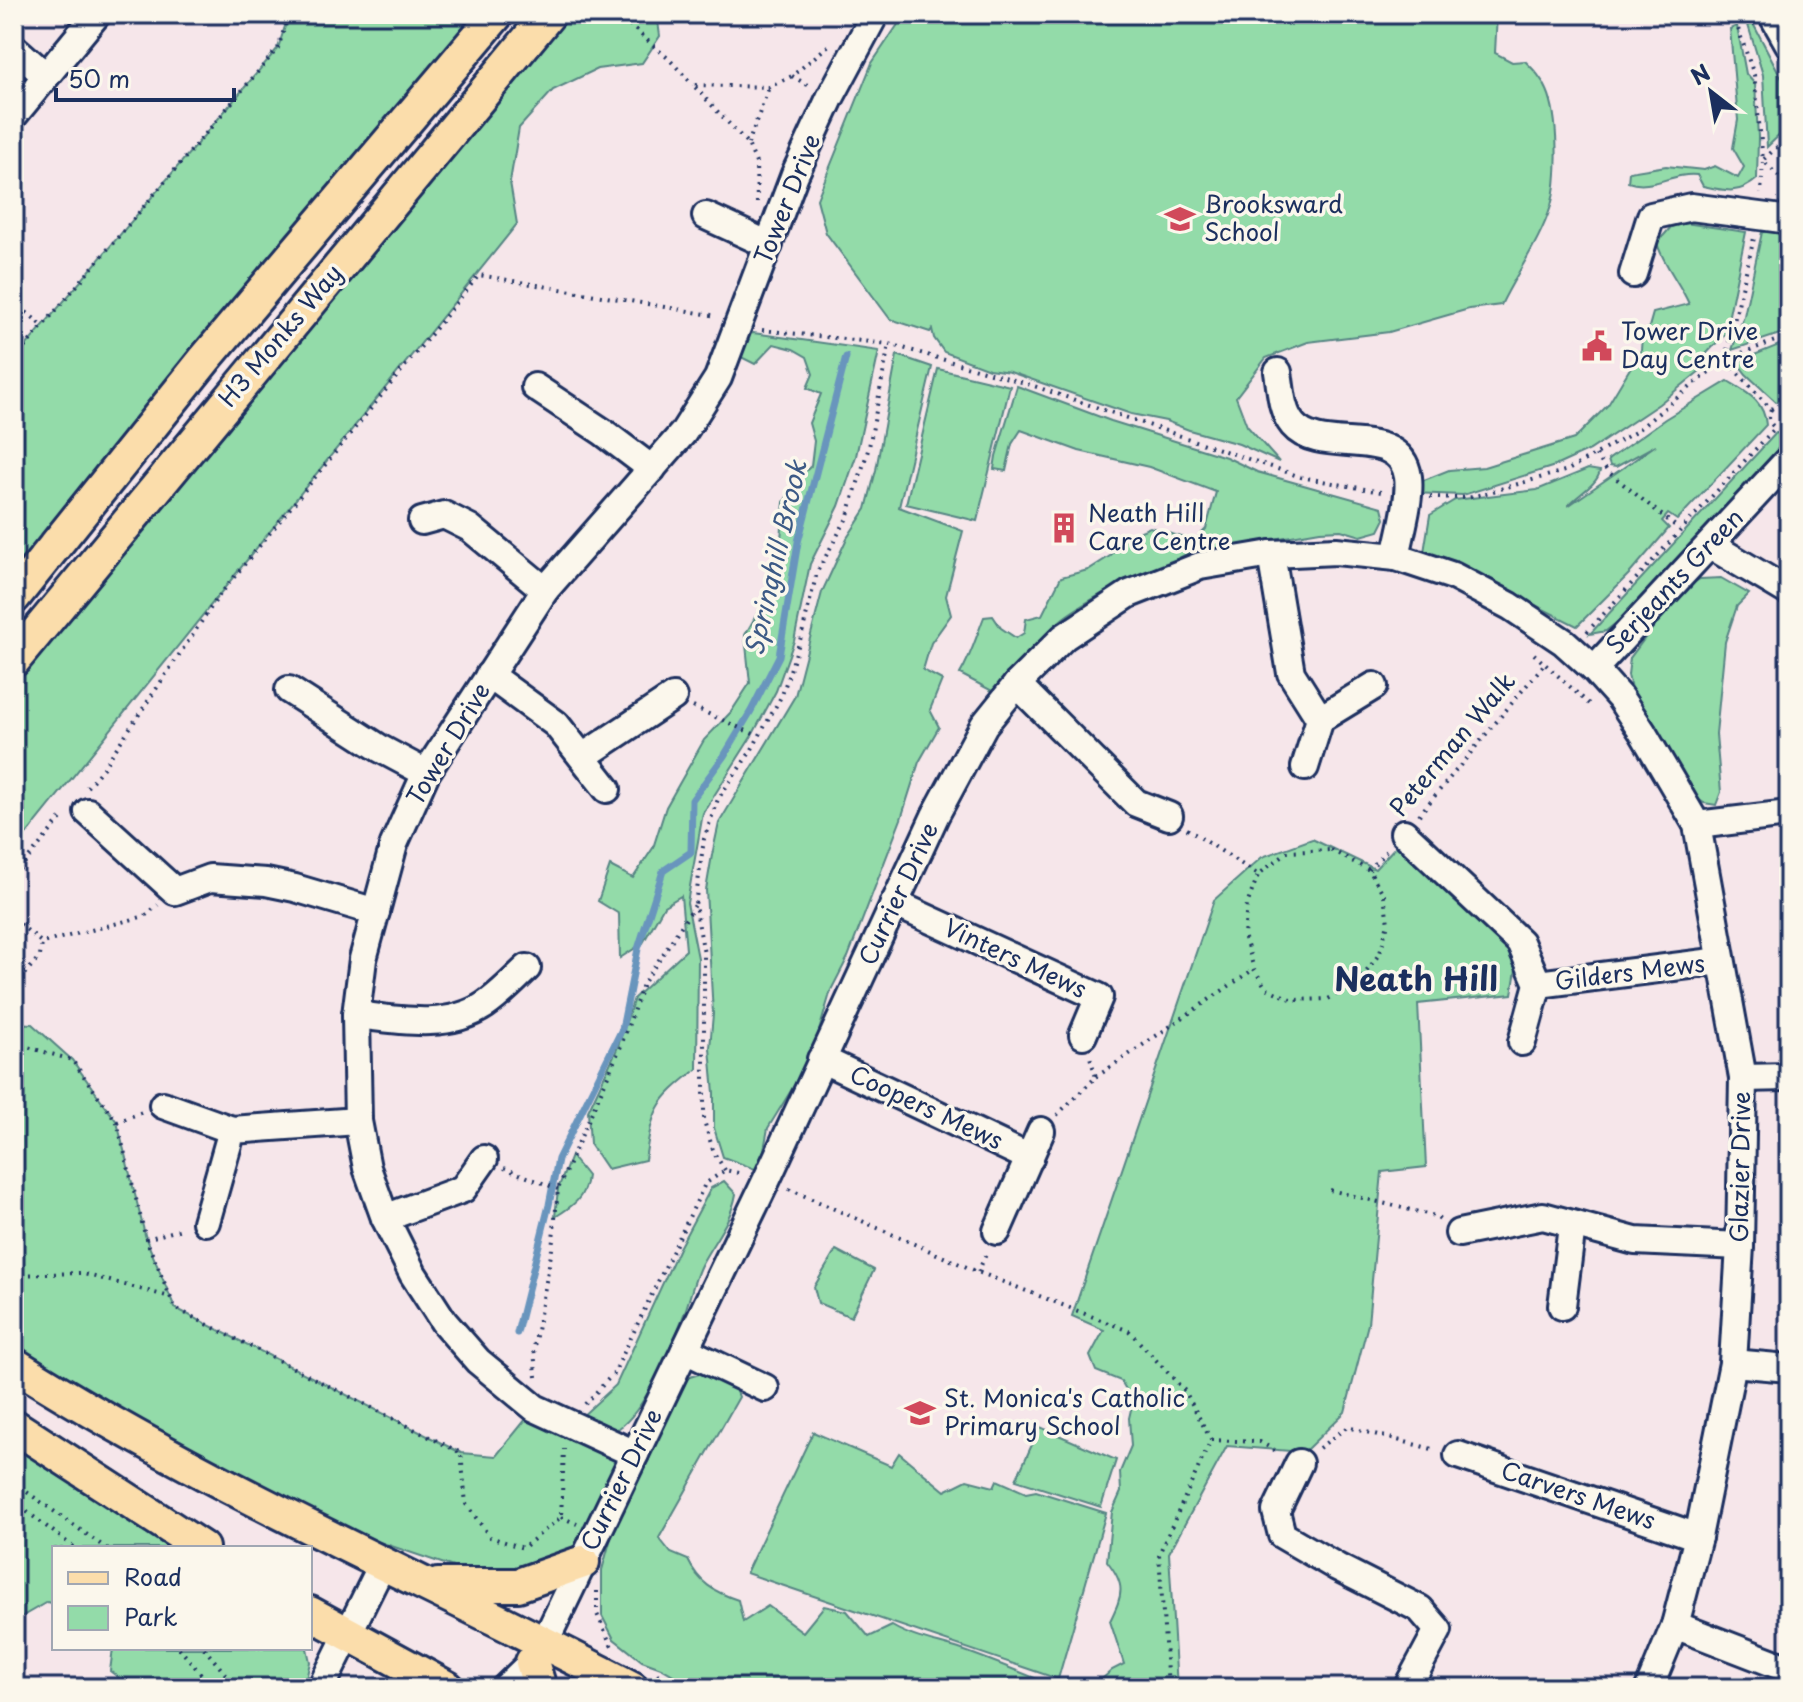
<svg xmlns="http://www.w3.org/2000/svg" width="1803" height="1702" font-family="'Playpen Sans',sans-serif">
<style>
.green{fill:#93dba9;stroke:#578584;stroke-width:2}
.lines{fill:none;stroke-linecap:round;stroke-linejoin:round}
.stream{stroke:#6995bd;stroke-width:7}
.minor-casing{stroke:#1b2f5e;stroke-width:32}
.major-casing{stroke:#1b2f5e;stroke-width:38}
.path{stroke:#1b2f5e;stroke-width:4;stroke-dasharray:2 6;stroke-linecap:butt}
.minor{stroke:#fbf7ec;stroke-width:26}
.major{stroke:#fbddab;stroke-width:32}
.labels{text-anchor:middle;stroke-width:7;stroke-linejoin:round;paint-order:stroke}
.street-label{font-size:24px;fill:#1b2f5e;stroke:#fbf7ec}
.poi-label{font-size:24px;fill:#1b2f5e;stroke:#fbf7ec;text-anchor:start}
.water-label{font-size:26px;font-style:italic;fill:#3c5a86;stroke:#fbf7ec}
.district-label{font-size:32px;font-weight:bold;fill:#1b2f5e;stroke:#fbf7ec}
</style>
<rect width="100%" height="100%" fill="#f6e6ea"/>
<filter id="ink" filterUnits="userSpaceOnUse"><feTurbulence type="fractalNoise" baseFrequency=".0125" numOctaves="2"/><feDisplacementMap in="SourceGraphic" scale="16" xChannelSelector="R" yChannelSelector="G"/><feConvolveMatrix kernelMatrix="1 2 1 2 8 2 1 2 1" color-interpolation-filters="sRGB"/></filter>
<g filter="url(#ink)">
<!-- green -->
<g class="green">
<path d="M289 14H497L14 592V360L278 48Z"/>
<path d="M549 14H657L660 36 642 63 597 69 553 90 519 128 510 182 517 224 14 850V660Z"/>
<path d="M905 14H1332V21L1363 24 1365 14H1469L1474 16 1475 14H1497L1495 53 1512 62 1525 61C1534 70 1542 78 1547 90 1559 117 1559 178 1551 206 1540 241 1517 272 1501 305L1469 309 1389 332 1308 342 1266 358 1236 397 1247 426 1279 462 1239 444 1189 430 1166 421 1131 414 1010 372 989 369 944 352 934 338 932 329 930 332 890 319 826 233 817 199 872 63Z"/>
<path d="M1748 14 1789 92V126L1767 147 1763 75 1745 15Z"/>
<path d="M1737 26 1746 74 1755 84 1758 137 1757 179C1739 195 1725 191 1703 186L1697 175C1673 172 1651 191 1628 182L1629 172 1666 166 1704 170 1715 166 1738 178 1744 167 1733 148 1738 120 1730 29Z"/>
<path d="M1685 223 1746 232 1725 334 1707 353 1706 366 1659 404 1590 450 1555 466 1463 495 1412 493 1414 484 1449 470 1484 467 1574 439 1608 405 1641 350 1642 337 1649 327 1653 313 1689 304C1680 283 1663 264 1657 243L1671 227Z"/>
<path d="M1762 232H1789V331L1732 350 1744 316Z"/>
<path d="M753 333 879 351 856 456 839 506 810 564 794 641 776 691 753 734 703 813 687 903 698 958 697 1069C655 1102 653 1108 645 1160L607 1169 590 1144 588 1111 617 1049 634 998 686 950 681 896 664 906 643 943 620 958 619 914 598 901 610 866 633 878 653 848 666 807 704 740 731 712 750 683 745 635 765 600 780 552 784 502 797 479 811 466 814 441 809 423 821 394 807 388 813 374 807 357 793 349 774 344 755 364 741 357 736 347 742 335Z"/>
<path d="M1789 341V399L1776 402 1746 374 1737 362Z"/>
<path d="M897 355 932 367 899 507 963 531 946 596 951 615 931 643 923 670 942 680 930 710 939 727 919 762 901 819 848 957 831 990 811 1058 768 1128 760 1171 723 1157 714 1128V1093L710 1048 713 1014 706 890 712 855 719 823 795 696 822 592 847 538 866 509 876 470Z"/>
<path d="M938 369 1010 386 977 521 906 504Z"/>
<path d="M1728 381C1747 393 1764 400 1766 425L1677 520 1668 514 1662 521 1669 528 1631 572 1577 626 1521 598 1491 579 1436 560 1424 552 1430 515 1455 500 1537 490 1588 469 1600 471C1597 486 1576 495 1568 506L1656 445 1616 467 1610 466 1608 460 1665 419Z"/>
<path d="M1017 386 1111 421 1226 457 1257 472 1382 507 1385 519 1379 531 1361 536 1341 530 1320 531 1217 549 1196 547C1172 566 1141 573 1114 587 1098 596 1074 609 1061 620 1035 641 1016 669 994 692L960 674C971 656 976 637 984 617L993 616 1001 628 1016 638 1024 633 1026 619 1042 615 1061 577 1088 570 1110 556 1127 537 1150 527 1194 541 1206 529 1216 492 1149 467 1079 451 1021 430 1012 444 1006 471 994 469 996 456Z"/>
<path d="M1776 433 1789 434V440L1632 610 1606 631 1590 634Z"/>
<path d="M1721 578 1749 594 1737 606 1725 642 1716 734 1721 792 1716 805 1704 803 1687 792 1633 698 1628 675 1630 658 1681 590 1700 579Z"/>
<path d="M1312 839 1375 869 1397 845 1485 920 1517 964 1512 994 1418 1004 1426 1167 1382 1172 1368 1324 1345 1412 1304 1452 1227 1446 1169 1553 1177 1688H1092L1112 1670 1124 1664 1110 1621C1123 1594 1126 1585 1107 1561L1112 1512 1121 1492 1120 1472 1131 1446 1129 1418 1133 1401 1121 1381 1096 1371 1090 1356 1104 1330 1072 1316 1214 900 1262 857Z"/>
<path d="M14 1023 32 1024 72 1060 117 1122 146 1239 175 1308 461 1453 496 1456 535 1408 635 1454 597 1532 531 1572H468L244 1496 14 1364Z"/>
<path d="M571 1156 587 1176C585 1198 573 1206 555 1217L558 1189Z"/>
<path d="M724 1181 736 1194C731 1222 714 1240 701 1265 693 1281 690 1300 683 1317 672 1346 644 1412 619 1428 605 1437 592 1425 580 1418L616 1385 679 1248 711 1188Z"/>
<path d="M836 1250 874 1270 851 1317 818 1303 814 1287Z"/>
<path d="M705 1372 734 1384 739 1397 659 1538 671 1553 688 1560C699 1583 714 1592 738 1600L743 1622 768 1606 803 1632 824 1606 847 1611 869 1637 892 1626C914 1639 938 1642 962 1650 994 1661 1025 1674 1056 1687L1069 1681 1072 1688H841C827 1683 801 1679 787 1688H696L661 1668 642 1661 614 1639 602 1616V1570L611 1538 646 1448 662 1425 687 1378Z"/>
<path d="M1040 1427 1116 1460 1101 1507 1016 1480Z"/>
<path d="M813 1432 891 1466 899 1453 945 1491 967 1480 994 1487 997 1480 1026 1493 1036 1491 1106 1513 1058 1679 746 1573Z"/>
<path d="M14 1441 179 1548H54V1604L47 1602 14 1621Z"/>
<path d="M113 1648H307L310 1662 304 1688H132L110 1671Z"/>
</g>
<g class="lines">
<!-- stream -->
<path class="stream" d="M517 1333 549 1205 558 1159 622 1029 638 949 663 871 691 852 692 800 724 756 751 711 779 656 798 542 846 357"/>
<!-- minor casing -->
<g class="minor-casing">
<g id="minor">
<path d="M1772 14 1789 44"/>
<path d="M14 48 46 76"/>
<path d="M14 115 97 14"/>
<path d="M706 216 769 245"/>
<path d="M1633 274 1651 216 1691 207 1782 219 1789 218"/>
<path d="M1278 372C1281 389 1281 411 1293 425 1321 458 1400 422 1408 477 1411 499 1400 535 1396 557"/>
<path d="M535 387 603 432 652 469"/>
<path d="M422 521 444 515 470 528 545 590"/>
<path d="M1710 545 1789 592"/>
<path d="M1271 554 1291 673 1320 719"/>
<path d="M1594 669 1789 459"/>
<path d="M489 675 556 724 607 789"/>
<path d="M1017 684 1136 803 1169 816"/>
<path d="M289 690 381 749 426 773"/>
<path d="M584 756 673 697"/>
<path d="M1305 767 1320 719 1374 686"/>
<path d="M88 812 175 891 210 878 266 882 295 888 376 912"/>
<path d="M1697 825 1789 814"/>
<path d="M1404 833 1520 942 1538 984 1522 1042"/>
<path d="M894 903 1099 997 1083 1035"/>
<path d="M1538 984 1721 961"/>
<path d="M356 1015C398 1020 448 1030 485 1005 500 995 514 980 527 968"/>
<path d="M821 1059 1030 1158"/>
<path d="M1743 1078 1789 1077"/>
<path d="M163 1105 232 1130"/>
<path d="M385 1218 463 1189 484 1159"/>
<path d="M206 1222 232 1130 358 1121"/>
<path d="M997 1231 1041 1131"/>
<path d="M1459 1233 1543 1216 1635 1241 1740 1246"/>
<path d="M1562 1306 1572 1226"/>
<path d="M685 1350 765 1388"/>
<path d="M1733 1363 1789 1368"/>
<path d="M635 1454 535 1408 478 1361 444 1322 413 1274 385 1218 367 1168 358 1121 356 1015 363 959 394 844 426 773 545 590 683 433 718 378 795 174 830 98 875 14"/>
<path d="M1458 1455 1698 1537"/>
<path d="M1299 1463 1276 1511 1282 1535 1337 1567 1420 1609 1438 1630 1407 1688"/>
<path d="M1675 1625 1789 1669"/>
<path d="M321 1688 383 1563"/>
<path d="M505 1688 532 1662 551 1629 767 1179 935 816 984 725 1017 684 1064 637 1129 594 1200 566 1271 554 1336 551 1396 557 1453 576 1510 606 1564 642 1594 669 1620 698 1643 733 1697 825 1743 1078 1740 1246 1733 1363 1698 1537 1675 1625 1649 1688"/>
</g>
</g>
<!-- major casing -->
<g class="major-casing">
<g id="major">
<path d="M14 597 205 359 497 14"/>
<path d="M14 660 549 14"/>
<path d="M14 1364C211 1489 426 1580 632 1688"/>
<path d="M14 1426 202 1548"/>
<path d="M438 1585H518L583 1562"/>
<path d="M310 1613 448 1688"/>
<path d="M532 1662 540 1688"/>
</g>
</g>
<!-- path -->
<g class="path">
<path d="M617 14 669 59 693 85"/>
<path d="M1733 14 1754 75 1763 160 1761 194"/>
<path d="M792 76 811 87"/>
<path d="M1789 136 1763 160 1789 188"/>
<path d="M748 144 769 87"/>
<path d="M757 203 756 163 748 144 693 85 769 87 792 76 829 45"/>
<path d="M14 302 42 325"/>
<path d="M762 330 889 344 1025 383 1301 477 1386 493"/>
<path d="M1789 336 1725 359 1771 409C1767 418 1769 426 1779 429L1789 427"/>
<path d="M14 360 278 48 289 14"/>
<path d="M1771 409 1782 404 1789 407"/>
<path d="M1596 455 1607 471 1679 529"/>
<path d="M1430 497 1468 498 1568 470 1635 432 1725 359 1754 238"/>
<path d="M1587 632 1775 428"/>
<path d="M1534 654 1589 704"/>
<path d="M693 707 758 736"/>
<path d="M87 787 103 768 218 597 479 275 717 316"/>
<path d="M1419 815 1546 662"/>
<path d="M1187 829 1257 874"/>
<path d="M1331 850 1369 870 1384 895 1388 923 1380 953 1358 983 1328 999 1293 1000 1266 988 1254 969 1244 935 1247 905 1258 875 1287 852Z"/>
<path d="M1369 870 1386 851"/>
<path d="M14 876 63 816"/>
<path d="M14 919 42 943"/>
<path d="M14 986 40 956 42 943 145 916 158 905"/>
<path d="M14 1043 72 1060 117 1122 146 1239 175 1308 461 1453 466 1504 490 1537 523 1548 561 1517 564 1449"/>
<path d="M1096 1077 1254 969"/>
<path d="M1057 1115 1096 1077 1090 1057"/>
<path d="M117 1122 142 1112"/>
<path d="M504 1168 558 1189"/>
<path d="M725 1170 714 1153 704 1121V954L695 905 704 839 718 799 751 751 782 695 802 634 817 572 847 518 869 447 889 344"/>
<path d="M789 1189 978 1272 1129 1331 1185 1391 1211 1440 1159 1554 1168 1688"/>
<path d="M1330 1190 1435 1216 1440 1220"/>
<path d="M146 1239 182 1229"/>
<path d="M978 1272 987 1252"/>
<path d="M14 1275 80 1273 170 1297"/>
<path d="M536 1377 534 1347 552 1249 558 1189 621 1046 643 984 695 905"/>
<path d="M585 1404 614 1373 705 1184 725 1170 743 1174"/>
<path d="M1211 1440 1260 1442 1278 1452"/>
<path d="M1319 1448 1347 1427 1436 1450"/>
<path d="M14 1483 106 1548"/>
<path d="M14 1502 75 1548"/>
<path d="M561 1517 577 1524"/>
<path d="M597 1591V1614L612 1647"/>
<path d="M179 1648 213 1688"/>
<path d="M204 1648 237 1688"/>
<path d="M657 1674 685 1688"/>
<path d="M813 1688H819"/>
</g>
<!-- minor -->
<use href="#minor" class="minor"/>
<!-- major -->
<use href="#major" class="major"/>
</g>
</g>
<!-- icons -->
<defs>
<g id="school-bare" transform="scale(2.4)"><path d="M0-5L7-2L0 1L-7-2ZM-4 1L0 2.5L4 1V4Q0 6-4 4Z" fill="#d1495b" stroke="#fbf7ec" stroke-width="2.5" paint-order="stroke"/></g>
<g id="civic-bare" transform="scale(2.4)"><path d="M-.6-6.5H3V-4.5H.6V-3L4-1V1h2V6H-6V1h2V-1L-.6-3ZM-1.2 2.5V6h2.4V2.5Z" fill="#d1495b" stroke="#fbf7ec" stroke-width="2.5" paint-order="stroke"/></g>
<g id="building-bare" transform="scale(2.4)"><path d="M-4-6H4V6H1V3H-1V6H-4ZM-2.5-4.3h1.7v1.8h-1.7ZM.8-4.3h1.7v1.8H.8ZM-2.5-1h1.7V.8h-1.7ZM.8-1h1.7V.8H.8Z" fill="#d1495b" stroke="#fbf7ec" stroke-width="2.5" paint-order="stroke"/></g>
</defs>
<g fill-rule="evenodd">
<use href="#school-bare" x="1180" y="219"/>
<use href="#civic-bare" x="1597" y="346"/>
<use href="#building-bare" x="1064" y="528"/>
<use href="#school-bare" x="920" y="1413"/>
</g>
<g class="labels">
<!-- street labels -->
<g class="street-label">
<text transform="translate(788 199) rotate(-68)" y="8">Tower Drive</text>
<text transform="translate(281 336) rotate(-50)" y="8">H3 Monks Way</text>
<text transform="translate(1675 582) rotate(-47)" y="8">Serjeants Green</text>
<text transform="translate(449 744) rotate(-59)" y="8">Tower Drive</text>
<text transform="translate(1453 745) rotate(-50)" y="8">Peterman Walk</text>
<text transform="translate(899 894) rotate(-65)" y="8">Currier Drive</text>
<text transform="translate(1015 959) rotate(25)" y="8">Vinters Mews</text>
<text transform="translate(1630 973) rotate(-7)" y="8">Gilders Mews</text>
<text transform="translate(926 1108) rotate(25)" y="8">Coopers Mews</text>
<text transform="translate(1741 1167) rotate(-89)" y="8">Glazier Drive</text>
<text transform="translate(622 1480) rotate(-64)" y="8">Currier Drive</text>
<text transform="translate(1578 1496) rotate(19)" y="8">Carvers Mews</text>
</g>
<!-- poi labels -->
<g class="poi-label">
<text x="1204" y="213">Brooksward<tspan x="1204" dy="28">School</tspan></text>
<text x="1621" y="340">Tower Drive<tspan x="1621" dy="28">Day Centre</tspan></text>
<text x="1088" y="522">Neath Hill<tspan x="1088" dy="28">Care Centre</tspan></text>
<text x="944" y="1407">St. Monica's Catholic<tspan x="944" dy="28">Primary School</tspan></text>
</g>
<!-- water labels -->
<g class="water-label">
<text transform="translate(776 558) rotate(-77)" y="9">Springhill Brook</text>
</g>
<!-- district labels -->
<g class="district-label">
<text x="1416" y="991">Neath Hill</text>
</g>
</g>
<!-- margin -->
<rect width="1803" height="1702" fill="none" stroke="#fbf7ec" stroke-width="48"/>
<rect x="24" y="24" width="1755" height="1654" fill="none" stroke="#1b2f5e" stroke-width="3" filter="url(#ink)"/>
<!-- legend -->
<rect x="52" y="1546" width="260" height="104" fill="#fbf7ec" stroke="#a1a7b3" stroke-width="2"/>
<rect x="68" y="1572" width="40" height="12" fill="#fbddab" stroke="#a1a7b3" stroke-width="2"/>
<text x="124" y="1586" font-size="24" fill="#1b2f5e">Road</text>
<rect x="68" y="1606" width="40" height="24" fill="#93dba9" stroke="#a1a7b3" stroke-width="2"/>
<text x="124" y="1626" font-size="24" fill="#1b2f5e">Park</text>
<!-- north arrow -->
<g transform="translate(1711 92) rotate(329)" stroke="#fbf7ec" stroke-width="6" paint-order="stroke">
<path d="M0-6L14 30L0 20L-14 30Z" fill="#1b2f5e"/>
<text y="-12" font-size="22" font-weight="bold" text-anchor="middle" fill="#1b2f5e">N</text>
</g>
<!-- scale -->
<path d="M56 88v12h178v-12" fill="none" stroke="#1b2f5e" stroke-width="4"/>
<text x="68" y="88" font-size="24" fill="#1b2f5e" stroke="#fbf7ec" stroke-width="6" paint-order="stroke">50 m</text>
</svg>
